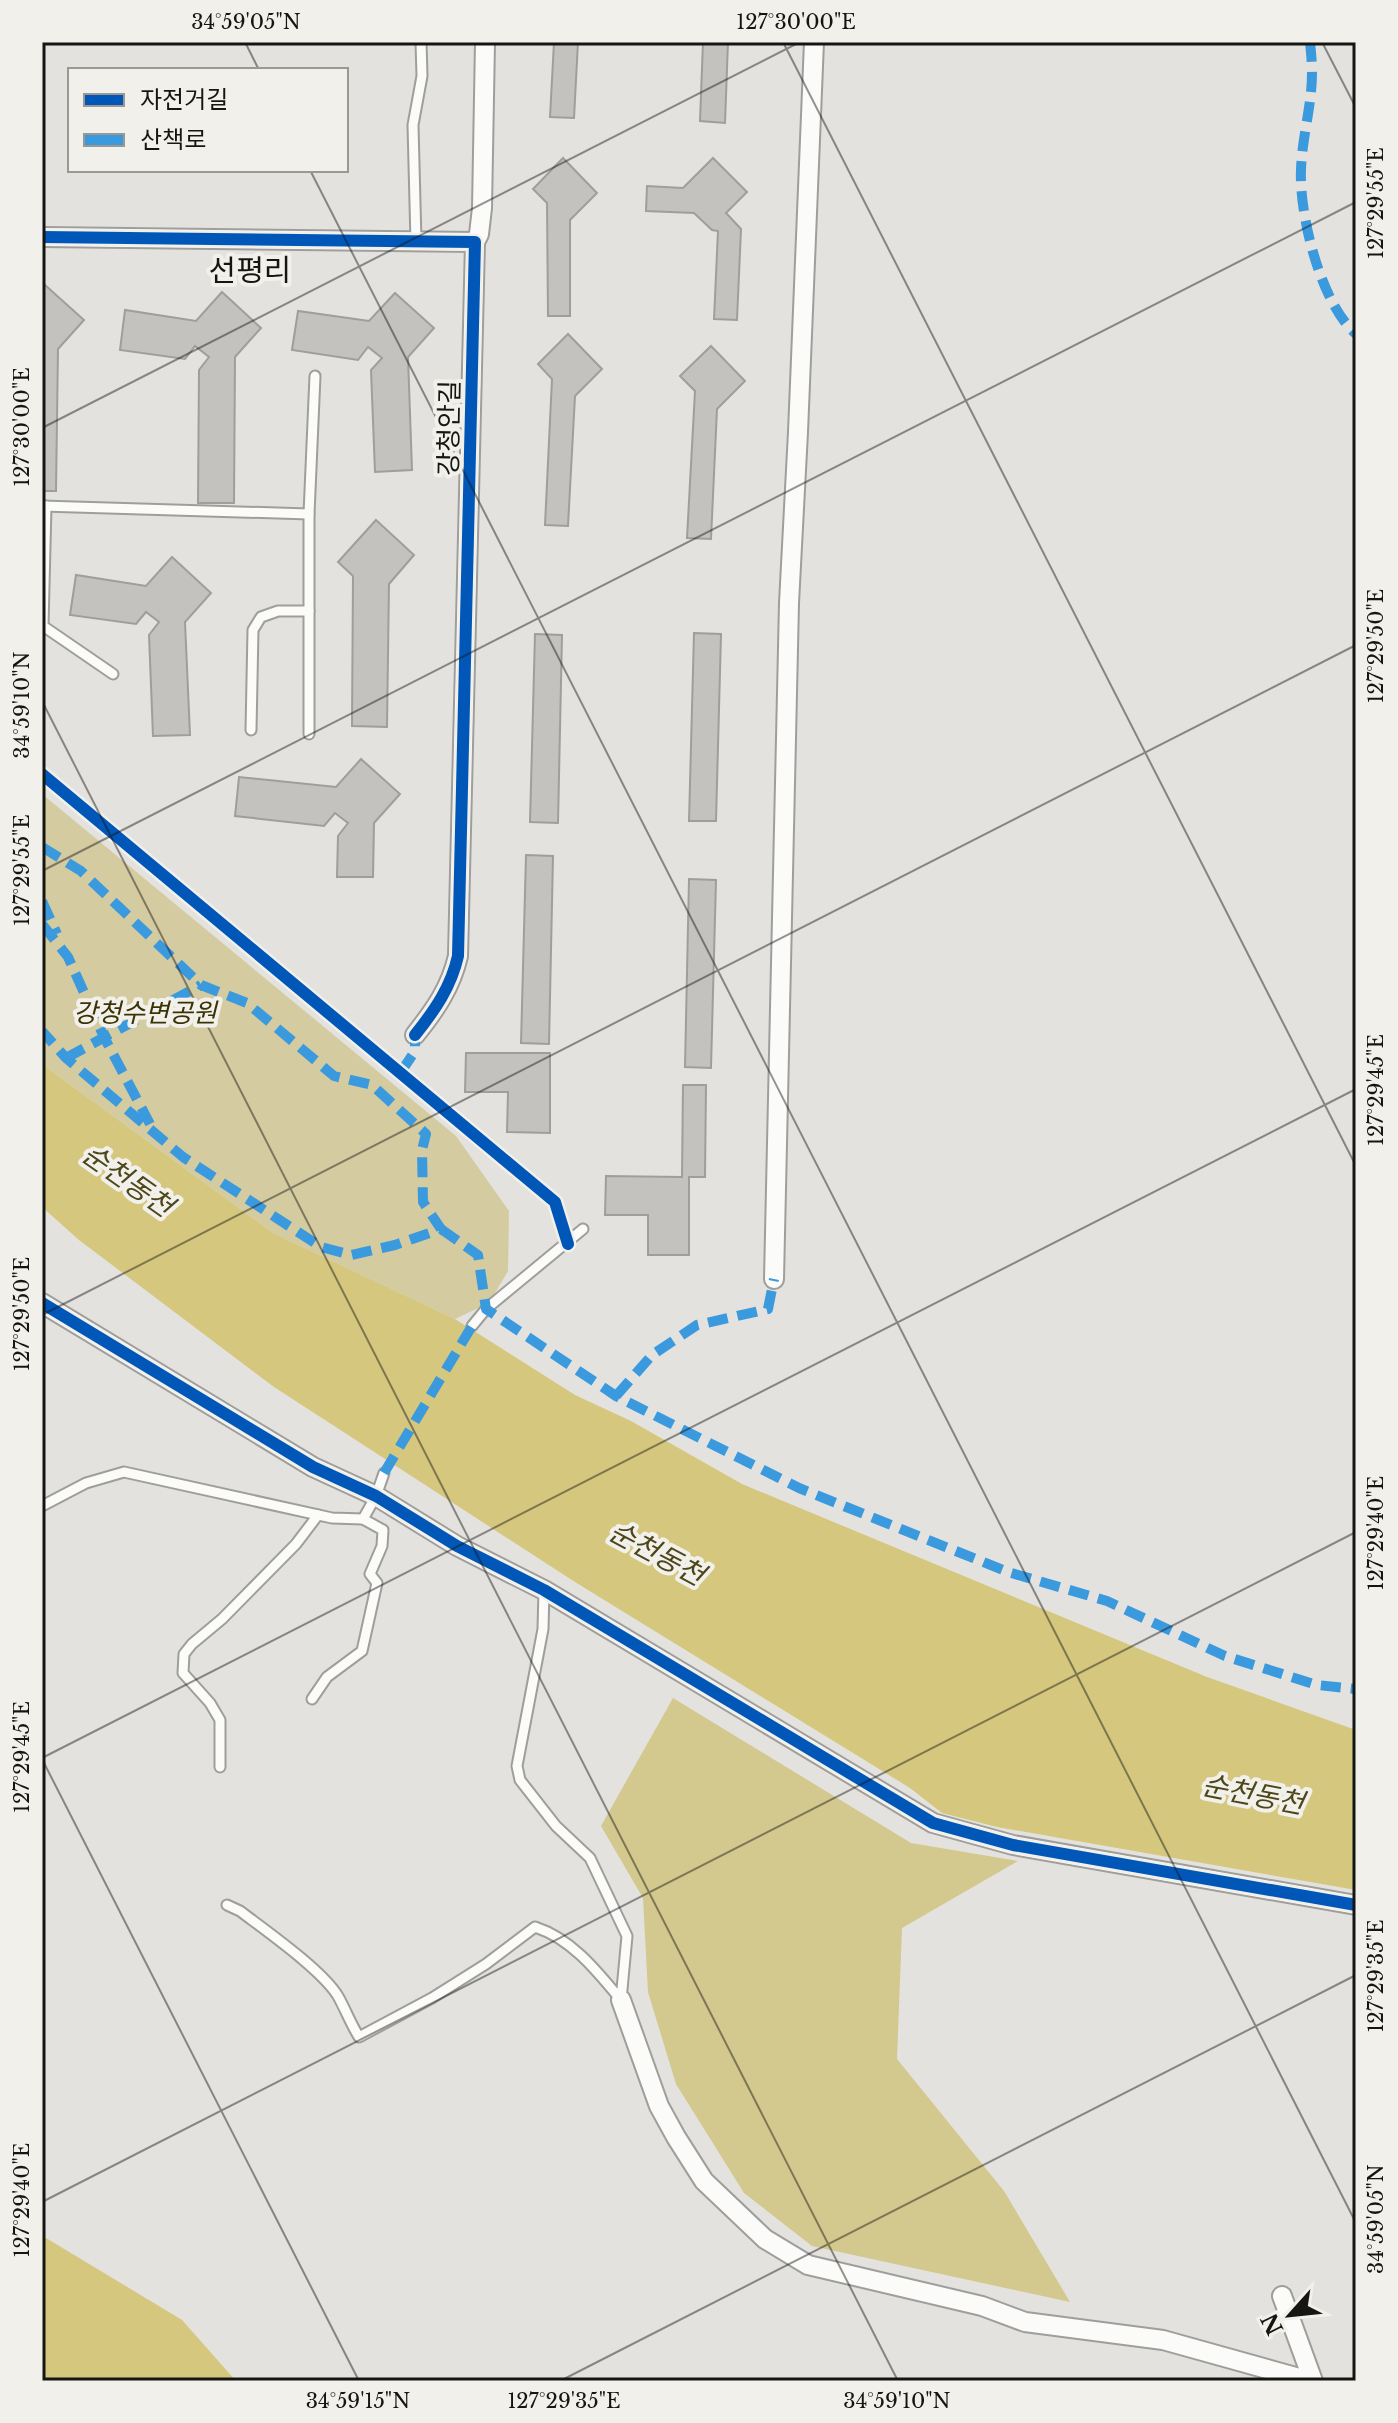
<svg xmlns="http://www.w3.org/2000/svg" width="1398" height="2423" font-family="'Libre Baskerville','Noto Sans KR',serif">
<style>
.green{fill:#d4cba0}
.forest{fill:#d3c88d}
.water{fill:#d5c77d}
.building{fill:#c3c2bf;stroke:#9f9e9b;stroke-width:2}
.lines{fill:none;stroke-linecap:round;stroke-linejoin:round}
.service-casing{stroke:#9f9e9b;stroke-width:13}
.minor-casing{stroke:#9f9e9b;stroke-width:22}
.service{stroke:#fbfbfa;stroke-width:9}
.minor{stroke:#fbfbfa;stroke-width:18}
.quiet{stroke:#3b9ade;stroke-width:10;stroke-dasharray:20 10;stroke-linecap:butt}
.cycleway-casing{stroke:#f1f0ea;stroke-width:17}
.cycleway{stroke:#0057b8;stroke-width:12}
.ticks{fill:none;stroke:#151513;stroke-width:2;stroke-opacity:0.45}
.labels{text-anchor:middle;stroke-width:8;stroke-linejoin:round;paint-order:stroke}
.street-label{font-size:26px;fill:#151513;stroke:#f1f0ea}
.park-label{font-size:26px;font-style:italic;fill:#3b3305;stroke:#f1f0ea}
.water-label{font-size:28px;font-style:italic;fill:#4e461b;stroke:#f1f0ea}
.quarter-label{font-size:30px;fill:#151513;stroke:#f1f0ea}
.neatline{fill:none;stroke:#151513;stroke-width:3}
.ticks-label{font-size:20px;text-anchor:middle;fill:#151513}
</style>
<rect width="100%" height="100%" fill="#e3e2de"/>
<!-- green -->
<path class="green" d="M42 794 456 1136 509 1211 508 1271 489 1303 455 1319 273 1233 42 1064Z"/>
<!-- forest -->
<path class="forest" d="M673 1698 911 1843 1018 1861 902 1928 897 2059 1004 2191 1070 2302 812 2246 744 2193 676 2084 648 1992 643 1898 601 1826Z"/>
<!-- water -->
<g class="water">
<path d="M42 1064 273 1233 455 1319 575 1395 631 1421 742 1484 1207 1677 1356 1730V1890L997 1827 942 1813 910 1788 575 1582 274 1387 79 1240 42 1207Z"/>
<path d="M42 2238H46L182 2320 236 2381H42Z"/>
</g>
<!-- building -->
<g class="building">
<path d="M554 42H578L574 118 550 117Z"/>
<path d="M703 42H728L725 123 700 121Z"/>
<path d="M563 158 597 193 570 220V316H548L547 203 533 189Z"/>
<path d="M713 158 747 192 726 213 741 229 737 320 714 319 718 231 712 230 694 213 646 211 647 186 683 188Z"/>
<path d="M45 285 84 320 58 349 56 491H42V288Z"/>
<path d="M222 292 261 328 235 357 234 503H198L199 370 209 357 195 346 185 359 120 350 125 310 196 321Z"/>
<path d="M395 293 434 328 408 357 412 470 375 472 371 370 382 358 368 347 358 360 292 350 298 311 369 321Z"/>
<path d="M568 334 602 369 575 396 568 526 545 525 552 379 538 364Z"/>
<path d="M711 346 745 381 717 409 711 539 687 538 695 391 680 376Z"/>
<path d="M376 520 414 555 389 584 387 727 352 726 353 576 338 562Z"/>
<path d="M172 557 211 593 185 622 190 735 153 736 149 635 159 622 146 612 136 624 70 615 76 575 146 586Z"/>
<path d="M694 633 721 634 716 821H689Z"/>
<path d="M535 634 562 635 558 823 530 822Z"/>
<path d="M361 759 400 794 374 823 373 877H337L338 836 348 823 335 813 324 826 235 816 239 777 336 787Z"/>
<path d="M526 855 553 856 549 1044 521 1043Z"/>
<path d="M689 879 716 880 711 1068 685 1067Z"/>
<path d="M466 1053H550V1133L507 1132 508 1092H465Z"/>
<path d="M683 1085H706L705 1177H689V1255H648V1215H605L606 1176 682 1177Z"/>
</g>
<g class="lines">
<!-- service casing -->
<g class="service-casing">
<g id="service">
<path d="M416 242 413 125 422 76 421 42"/>
<path d="M42 506 309 514 315 376"/>
<path d="M46 506 43 626 113 674"/>
<path d="M309 514V734"/>
<path d="M251 730 253 630 261 617 278 611H309"/>
<path d="M472 1326 486 1309 583 1229"/>
<path d="M42 1506 86 1483 124 1472 332 1518 363 1519 376 1496 384 1473"/>
<path d="M312 1699 327 1677 362 1651 377 1583 370 1574 382 1546 383 1530 363 1519"/>
<path d="M220 1767V1720L210 1703 183 1673 184 1654 192 1644 222 1619 296 1544 318 1515"/>
<path d="M227 1905 240 1911C265 1930 325 1972 339 1998 346 2011 351 2024 359 2037L432 1998 486 1964 535 1927C572 1939 597 1971 621 2000L627 1936 590 1858 556 1826 520 1780 517 1766 543 1629 544 1590"/>
</g>
</g>
<!-- minor casing -->
<g class="minor-casing">
<g id="minor">
<path d="M42 237 475 242 458 956C451 987 435 1010 415 1035"/>
<path d="M475 242 479 234 482 208 485 42"/>
<path d="M774 1279 789 603 798 432 814 42"/>
<path d="M42 1303 313 1467 376 1496 457 1546 544 1590 933 1823 1013 1845 1356 1905"/>
<path d="M621 2000 659 2106 676 2137 704 2181 765 2239 808 2265 982 2306 1025 2322 1163 2340 1310 2381"/>
<path d="M1282 2296 1313 2381"/>
</g>
</g>
<!-- service -->
<use href="#service" class="service"/>
<!-- minor -->
<use href="#minor" class="minor"/>
<!-- quiet -->
<g class="quiet">
<path d="M1310 42C1311 52 1312 62 1312 73 1312 105 1302 137 1301 170 1299 215 1321 304 1356 334"/>
<path d="M42 847 81 871 201 985 247 1003 334 1076 372 1085 426 1134 422 1150 423 1202 441 1229 395 1245 351 1255 321 1247 183 1157 66 1058 42 1031"/>
<path d="M42 901 57 934"/>
<path d="M42 924 68 957 104 1037 150 1124"/>
<path d="M66 1058 201 985"/>
<path d="M401 1072 415 1051V1035"/>
<path d="M441 1229 478 1255 486 1309 616 1396 799 1488 1008 1572 1107 1601 1225 1656 1317 1685 1356 1689"/>
<path d="M616 1396 652 1355 697 1325 768 1309 774 1279"/>
<path d="M384 1473 472 1326"/>
</g>
<!-- cycleway casing -->
<g class="cycleway-casing">
<g id="cycleway">
<path d="M42 237 475 242 458 956C451 987 435 1010 415 1035"/>
<path d="M42 774 555 1202 568 1244"/>
<path d="M42 1303 313 1467 376 1496 457 1546 544 1590 933 1823 1013 1845 1356 1905"/>
</g>
</g>
<!-- cycleway -->
<use href="#cycleway" class="cycleway"/>
</g>
<!-- ticks -->
<path class="ticks" d="M245 42 259 70M783 42 1356 1166M1322 42 1356 108M310 170 1356 2223M42 428 800 42M42 701 898 2381M42 871 1356 202M42 1315 1356 645M42 1758 1356 1089M42 1759 359 2381M42 2202 1356 1532M560 2381 1356 1975"/>
<g class="labels">
<!-- street labels -->
<g class="street-label">
<text transform="translate(449 428) rotate(-89)" y="9">강청안길</text>
</g>
<!-- park labels -->
<g class="park-label">
<text x="145" y="1022">강청수변공원</text>
</g>
<!-- water labels -->
<g class="water-label">
<text transform="translate(128 1180) rotate(35)" y="10">순천동천</text>
<text transform="translate(657 1553) rotate(28)" y="10">순천동천</text>
<text transform="translate(1253 1794) rotate(11)" y="10">순천동천</text>
</g>
<!-- quarter labels -->
<g class="quarter-label">
<text x="250" y="281">선평리</text>
</g>
</g>
<!-- border -->
<rect width="1398" height="2423" fill="none" stroke="#f1f0ea" stroke-width="88"/>
<!-- legend -->
<rect x="68" y="68" width="280" height="104" fill="#f1f0ea" stroke="#999894" stroke-width="2"/>
<rect x="84" y="94" width="40" height="12" fill="#0057b8" stroke="#999894" stroke-width="2"/>
<text x="140" y="108" font-size="24" fill="#151513">자전거길</text>
<rect x="84" y="134" width="40" height="12" fill="#3b9ade" stroke="#999894" stroke-width="2"/>
<text x="140" y="148" font-size="24" fill="#151513">산책로</text>
<!-- north arrow -->
<g transform="translate(1290 2315) rotate(243)" stroke="#f1f0ea" stroke-width="6" paint-order="stroke">
<path d="M0-6L14 30L0 20L-14 30Z" fill="#151513"/>
<text y="-12" font-size="22" font-weight="bold" text-anchor="middle" fill="#151513">N</text>
</g>
<rect x="44" y="44" width="1310" height="2335" class="neatline"/>
<g class="ticks-label">
<text x="246" y="29">34°59'05"N</text>
<text x="796" y="29">127°30'00"E</text>
<text transform="translate(1376 203) rotate(-90)" y="7">127°29'55"E</text>
<text transform="translate(22 427) rotate(-90)" y="7">127°30'00"E</text>
<text transform="translate(1376 646) rotate(-90)" y="7">127°29'50"E</text>
<text transform="translate(22 705) rotate(-90)" y="7">34°59'10"N</text>
<text transform="translate(22 870) rotate(-90)" y="7">127°29'55"E</text>
<text transform="translate(1376 1090) rotate(-90)" y="7">127°29'45"E</text>
<text transform="translate(22 1314) rotate(-90)" y="7">127°29'50"E</text>
<text transform="translate(1376 1533) rotate(-90)" y="7">127°29'40"E</text>
<text transform="translate(22 1757) rotate(-90)" y="7">127°29'45"E</text>
<text transform="translate(1376 1976) rotate(-90)" y="7">127°29'35"E</text>
<text transform="translate(22 2200) rotate(-90)" y="7">127°29'40"E</text>
<text transform="translate(1376 2219) rotate(-90)" y="7">34°59'05"N</text>
<text x="358" y="2408">34°59'15"N</text>
<text x="564" y="2408">127°29'35"E</text>
<text x="897" y="2408">34°59'10"N</text>
</g>
</svg>
